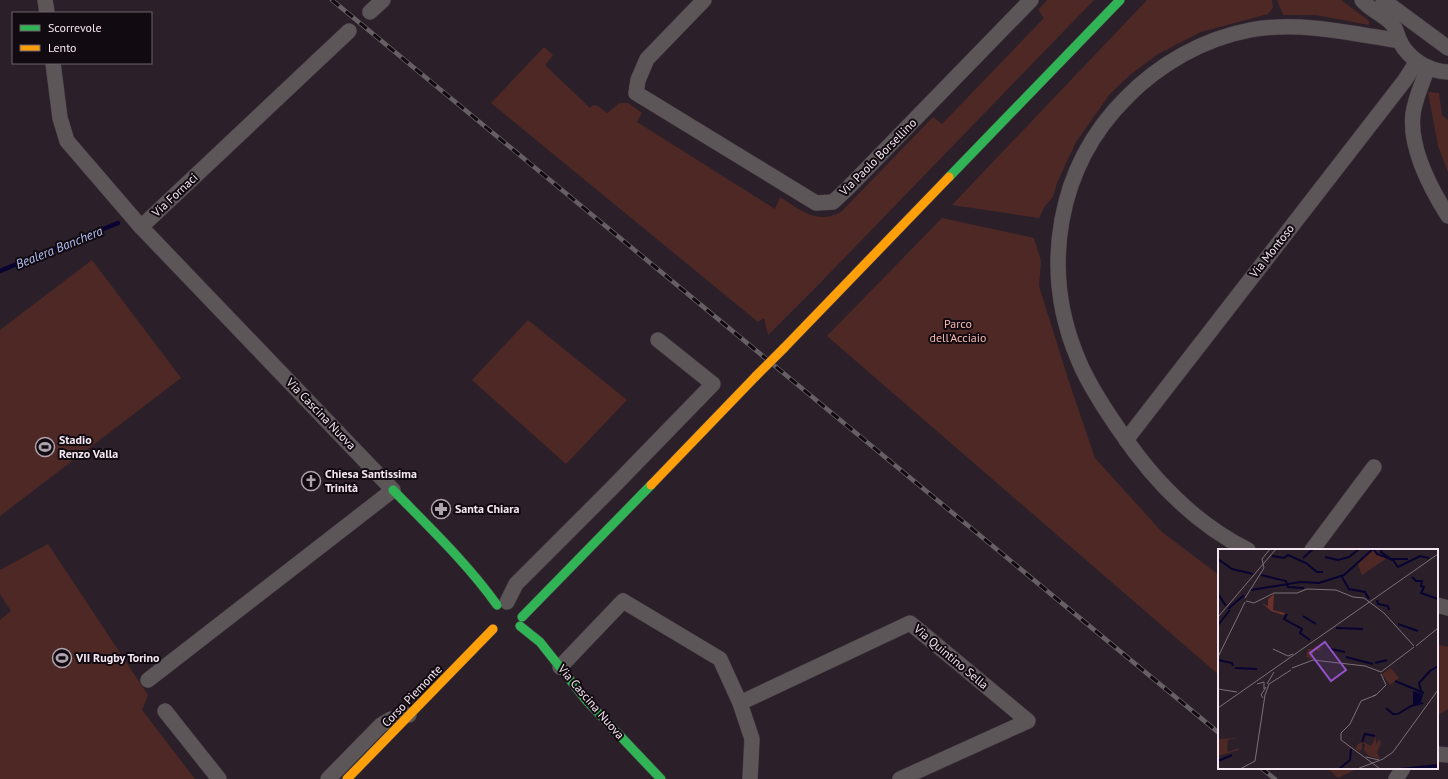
<svg xmlns="http://www.w3.org/2000/svg" width="1448" height="779" font-family="'PT Sans',sans-serif">
<style>
.green{fill:#4e2824}
.lines{fill:none;stroke-linecap:round;stroke-linejoin:round}
.stream{stroke:#090331;stroke-width:4.5}
.street-casing{stroke:#463d44;stroke-width:16}
.fast-casing{stroke:#463d44;stroke-width:10}
.slow-casing{stroke:#463d44;stroke-width:10}
.street{stroke:#5c5658;stroke-width:15}
.fast{stroke:#30b455;stroke-width:9}
.slow{stroke:#ff9f0a;stroke-width:9}
.rail-casing{stroke:#666064;stroke-width:4.5}
.rail{stroke:#120a11;stroke-width:3;stroke-dasharray:9;stroke-linecap:butt}
.slow-bridge-casing{stroke:#463d44;stroke-width:10;stroke-linecap:butt}
.slow-bridge{stroke:#ff9f0a;stroke-width:9}
.labels{text-anchor:middle;stroke-width:4;stroke-linejoin:round;paint-order:stroke}
.street-label{font-size:12px;fill:#f5e8f2;stroke:#120a11}
.park-label{font-size:12px;fill:#f7b8ad;stroke:#120a11}
.poi-label{font-size:12px;font-weight:bold;fill:#f5e8f2;stroke:#120a11;text-anchor:start}
.water-label{font-size:13px;font-style:italic;fill:#b4c0f4;stroke:#120a11}
.inset-river{fill:none;stroke:#090331;stroke-width:2}
.inset-road{fill:none;stroke:#7c7079;stroke-width:1}
.view{fill:#9352c9;fill-opacity:0.15;stroke:#9352c9;stroke-width:2}
.inset-edge{fill:none;stroke:#f5e8f2;stroke-width:2}
</style>
<rect width="100%" height="100%" fill="#2b2029"/>
<!-- green -->
<g class="green">
<path d="M1047 0H1094L824 279 768 335 764 318 758 322 491 103 544 47 553 55 545 65 590 108 593 105 598 106 607 113 620 103H628L642 113 637 122 775 209 780 197C800 210 817 225 841 212L933 117 942 124 1044 18 1038 10Z"/>
<path d="M1147 0H1272L1273 8 1268 14 1201 32 1158 54 1130 75 1109 95 1076 142 1057 183 1053 197 1045 206 1039 218 952 205Z"/>
<path d="M1277 0H1341L1369 21V25L1316 15H1283Z"/>
<path d="M1428 92 1439 93 1442 115 1448 120V172L1438 146Z"/>
<path d="M942 218 1034 238 1041 261 1039 286 1070 385 1095 458 1162 532 1219 575V675L827 336Z"/>
<path d="M92 260 181 378 0 516V330Z"/>
<path d="M528 320 627 400 566 464 472 380Z"/>
<path d="M48 544 148 695 142 710 195 779H0V620L11 611 0 594V570Z"/>
<path d="M1437 644 1448 647V709L1437 716Z"/>
<path d="M1327 768H1358L1338 778Z"/>
</g>
<g class="lines">
<!-- stream -->
<path class="stream" d="M0 271 118 223"/>
<!-- street casing -->
<g class="street-casing">
<g id="street">
<path d="M45 0 47 13"/>
<path d="M704 0 647 59 638 80 636 93 816 203 833 202 847 189 1031 0"/>
<path d="M1362 0C1370 10 1383 14 1391 23 1397 28 1397 36 1400 42 1410 60 1428 71 1448 72"/>
<path d="M1383 0 1448 48"/>
<path d="M370 12 383 0"/>
<path d="M53 63 60 118 67 141 141 227 393 490 148 680"/>
<path d="M1428 67C1423 82 1415 98 1413 114 1409 147 1431 189 1448 216"/>
<path d="M141 227 349 31"/>
<path d="M1126 440 1405 80 1417 61"/>
<path d="M1248 550C1194 523 1153 480 1120 431 1104 408 1088 384 1078 359 1040 269 1057 167 1126 98 1159 64 1203 39 1250 30 1300 21 1350 33 1400 41"/>
<path d="M1312 550 1374 467"/>
<path d="M507 602 516 584 611 489 713 384 658 340"/>
<path d="M1437 605 1448 608"/>
<path d="M560 667 623 601 720 659 740 703 752 739 750 779"/>
<path d="M740 703 910 623 1028 721 900 779"/>
<path d="M165 711 219 779"/>
<path d="M1437 754 1448 755"/>
<path d="M328 779 381 725 391 719 409 715"/>
<path d="M1396 779 1403 768"/>
</g>
</g>
<!-- fast casing -->
<g class="fast-casing">
<g id="fast">
<path d="M949 177 1120 0"/>
<path d="M393 490C429 527 467 563 497 605"/>
<path d="M522 617 651 485"/>
<path d="M520 626 540 642 586 700 661 779"/>
</g>
</g>
<!-- slow casing -->
<g class="slow-casing">
<g id="slow">
<path d="M784 348 949 177"/>
<path d="M651 485 756 376"/>
<path d="M347 779 493 629"/>
</g>
</g>
<!-- street -->
<use href="#street" class="street"/>
<!-- fast -->
<use href="#fast" class="fast"/>
<!-- slow -->
<use href="#slow" class="slow"/>
<!-- rail casing -->
<g class="rail-casing">
<g id="rail">
<path d="M332 0 1219 733"/>
<path d="M1261 768 1275 779"/>
</g>
</g>
<!-- rail -->
<use href="#rail" class="rail"/>
<!-- slow-bridge casing -->
<g class="slow-bridge-casing">
<path id="slow-bridge" d="M756 376 784 348"/>
</g>
<!-- slow-bridge -->
<use href="#slow-bridge" class="slow-bridge"/>
</g>
<!-- icons -->
<defs>
<g id="stadium-ring" transform="scale(1)"><circle r="9.5" fill="#120a11" stroke="#aea2ac" stroke-width="1.5"/><path d="M0-5a6.5 5 0 1 0 0 10a6.5 5 0 1 0 0-10ZM-3.5-1.8h7v3.6h-7Z" fill="#aea2ac"/></g>
<g id="church-ring" transform="scale(1)"><circle r="9.5" fill="#120a11" stroke="#aea2ac" stroke-width="1.5"/><path d="M-1.2-6h2.4v3.5h3.3v2.4h-3.3V6h-2.4V-.1h-3.3v-2.4h3.3Z" fill="#aea2ac"/></g>
<g id="pharmacy-ring" transform="scale(1)"><circle r="9.5" fill="#120a11" stroke="#aea2ac" stroke-width="1.5"/><path d="M-2-6h4v4h4v4h-4v4h-4v-4h-4v-4h4Z" fill="#aea2ac"/></g>
</defs>
<g fill-rule="evenodd">
<use href="#stadium-ring" x="45" y="447"/>
<use href="#church-ring" x="311" y="481"/>
<use href="#pharmacy-ring" x="441" y="509"/>
<use href="#stadium-ring" x="62" y="658"/>
</g>
<g class="labels">
<!-- street labels -->
<g class="street-label">
<text transform="translate(878 157) rotate(-45)" y="4">Via Paolo Borsellino</text>
<text transform="translate(175 195) rotate(-43)" y="4">Via Fornaci</text>
<text transform="translate(1272 251) rotate(-52)" y="4">Via Montoso</text>
<text transform="translate(321 414) rotate(46)" y="4">Via Cascina Nuova</text>
<text transform="translate(951 657) rotate(40)" y="4">Via Quintino Sella</text>
<text transform="translate(412 696) rotate(-46)" y="4">Corso Piemonte</text>
<text transform="translate(591 702) rotate(49)" y="4">Via Cascina Nuova</text>
</g>
<!-- park labels -->
<g class="park-label">
<text x="958" y="328">Parco<tspan x="958" dy="14">dell'Acciaio</tspan></text>
</g>
<!-- poi labels -->
<g class="poi-label">
<text x="59" y="444">Stadio<tspan x="59" dy="14">Renzo Valla</tspan></text>
<text x="325" y="478">Chiesa Santissima<tspan x="325" dy="14">Trinità</tspan></text>
<text x="455" y="513">Santa Chiara</text>
<text x="76" y="662">VII Rugby Torino</text>
</g>
<!-- water labels -->
<g class="water-label">
<text transform="translate(59 247) rotate(-22)" y="5">Bealera Banchera</text>
</g>
</g>
<!-- overview -->
<g transform="translate(1218 549)">
<rect width="220" height="220" fill="#2b2029"/>
<path d="M155 0 159 5 169 9 144 26 139 13ZM97 97 103 98 102 102 96 100 94 110 88 108 90 100H96ZM173 119 181 129 172 136 164 125ZM158 188V196L161 190 163 194 159 203 162 210 151 207 146 201 147 195 144 194V200L140 204 141 201H137L140 195 145 193 153 197ZM21 189 10 191 9 201 11 203 20 199 21 201 0 207V190Z" fill="#4e2824"/>
<path d="M56 45 55 61 67 64 65 66 53 62 44 54 50 57V50Z" fill="#6b302a"/>
<path d="M195 142 205 145 203 153 195 156ZM220 215V220H178L181 219Z" fill="#090331"/>
<path class="inset-river" d="M164 0 163 3 173 10H190M156 1 159 5 175 11 180 18 202 7 211 9M54 7 66 9 70 6 88 14 99 23H105M107 8 120 11 131 8 141 0M85 9 95 0M0 10 14 20 35 25M43 26 68 32 70 38 86 39M124 28 131 40 147 43 151 50M194 28 198 32H204L203 37 206 38 203 44 220 50M33 41 82 33 101 34 126 26 155 0M0 45 8 57M159 51 160 55 170 57 171 61M10 60 26 46M69 65 66 70 84 80 82 84 92 91M85 67 98 75M180 75 200 82M0 76 12 61M118 79 145 80M113 100 127 103M128 108 155 115M0 111 14 114 15 117M157 114 169 111M17 119 39 120M177 132 206 144M203 142 201 134 212 122 220 117M168 159 175 165H180M180 165 193 157 205 154M144 193 147 185 157 187M0 212 14 206M121 220 132 211 133 200"/>
<path class="inset-road" d="M27 49 46 19 44 10 52 0M28 52 36 54 56 44H79L89 40 118 41 135 48 146 49 166 64 196 97M0 68 58 0M198 97 220 79M55 100 70 107 75 105M0 108 27 53M74 119 95 111 147 117 163 123 196 98M39 135 46 133V140M49 135 56 123M0 140 19 143M158 146 168 136 163 125M155 147 158 146 143 152 132 175 123 184V191L161 219M45 149 43 146 48 138M0 159 220 5M148 208 161 211M37 212 47 146 51 135 73 121M22 220 37 212M139 220 165 210 175 203 220 141"/>
<path class="view" d="M107 93 128 121 113 132 92 104Z"/>
<rect width="220" height="220" class="inset-edge"/>
</g>
<!-- legend -->
<rect x="12" y="12" width="140" height="52" fill="#120a11" stroke="#6d636b"/>
<rect x="20" y="25" width="20" height="6" fill="#30b455" stroke="#6d636b"/>
<text x="48" y="32" font-size="12" fill="#f5e8f2">Scorrevole</text>
<rect x="20" y="45" width="20" height="6" fill="#ff9f0a" stroke="#6d636b"/>
<text x="48" y="52" font-size="12" fill="#f5e8f2">Lento</text>
</svg>
